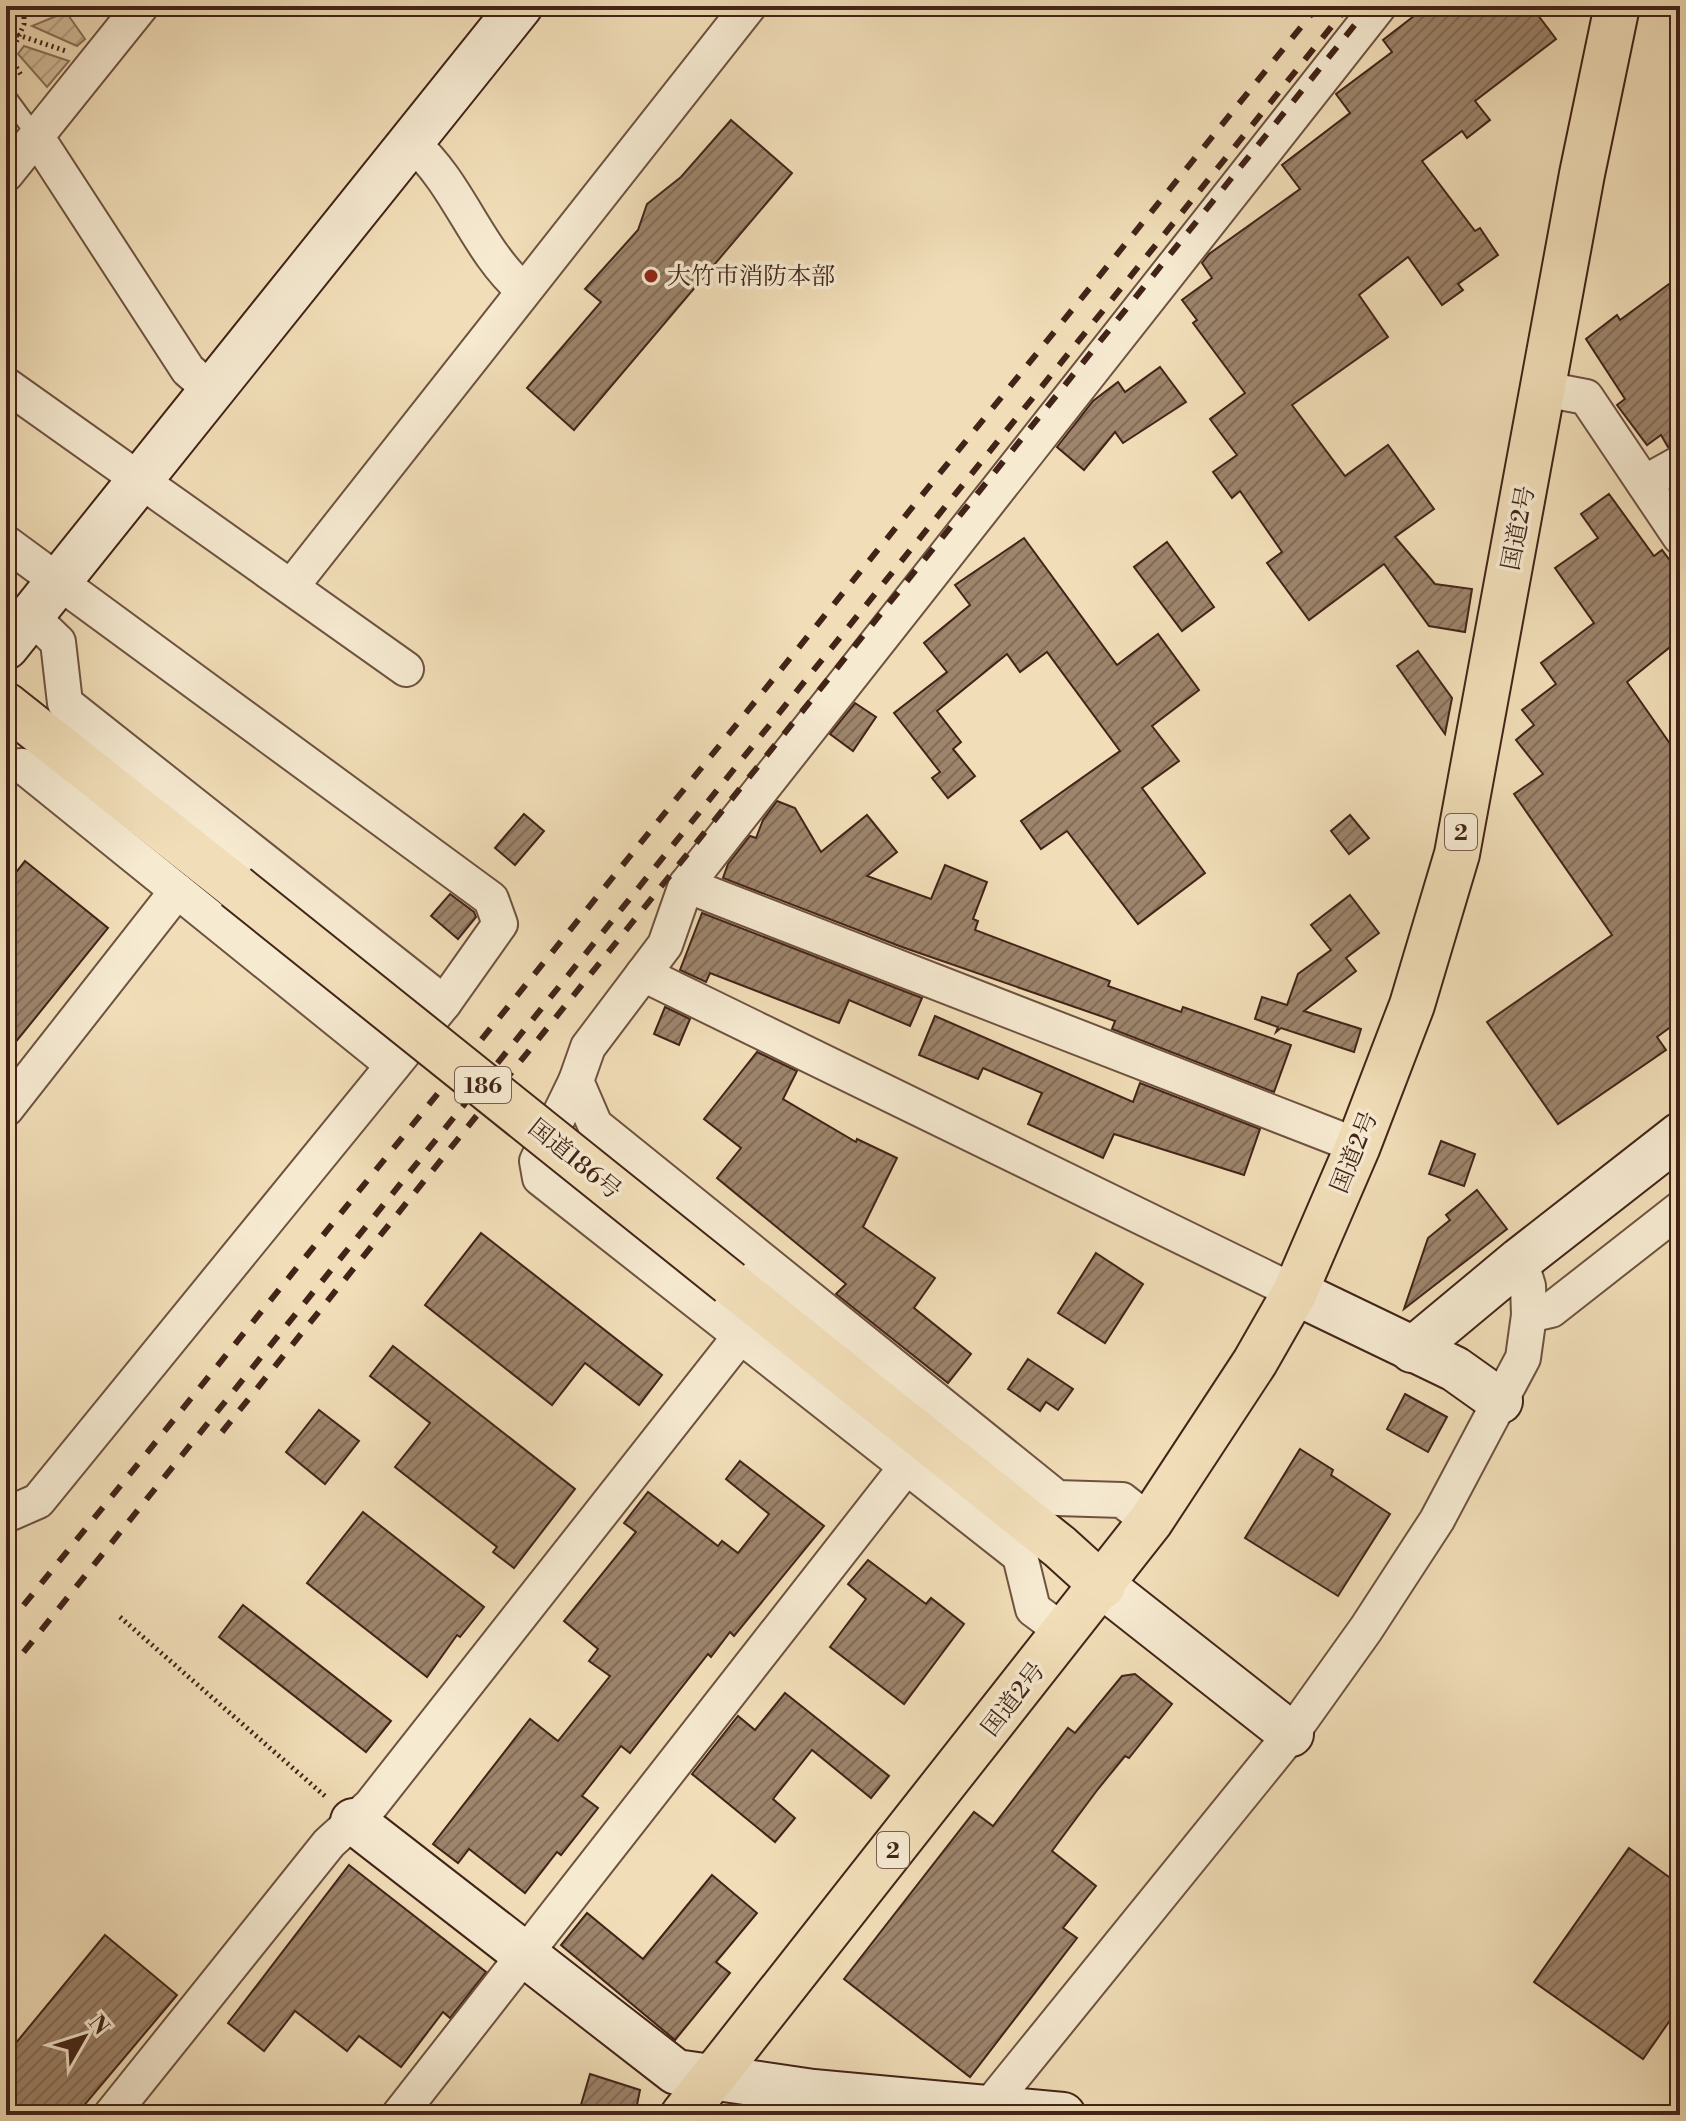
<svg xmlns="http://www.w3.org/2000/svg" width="1686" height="2121" font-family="'Libre Bodoni','Noto Serif JP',serif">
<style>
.garden{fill:url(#garden-furrows);stroke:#8a705a;stroke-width:2}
.building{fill:url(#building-hatch);stroke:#422318;stroke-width:2}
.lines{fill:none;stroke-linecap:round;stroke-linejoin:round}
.lane-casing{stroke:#6e5240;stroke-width:20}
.street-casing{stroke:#6e5240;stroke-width:38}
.secondary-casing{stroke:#422318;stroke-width:48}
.highway-casing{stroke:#422318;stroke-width:48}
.path{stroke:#422318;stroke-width:5;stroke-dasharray:2 4;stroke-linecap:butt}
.lane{stroke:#f6ead1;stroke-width:16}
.street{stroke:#f6ead1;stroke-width:34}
.secondary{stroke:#f6ead1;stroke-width:44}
.highway{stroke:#f1deb8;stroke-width:44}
.rail{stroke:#422318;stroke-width:6;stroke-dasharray:14 14;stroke-linecap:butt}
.highway-bridge-casing{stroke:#422318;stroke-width:48;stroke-linecap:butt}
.highway-bridge{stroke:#f1deb8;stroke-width:44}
.poi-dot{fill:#8f2418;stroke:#f6ead1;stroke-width:3}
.labels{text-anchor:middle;stroke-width:7;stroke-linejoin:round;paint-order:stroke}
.shield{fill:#f6ead1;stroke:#785f50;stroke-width:2}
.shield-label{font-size:22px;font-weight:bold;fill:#422318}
.poi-label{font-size:24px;fill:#422318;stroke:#f6ead1;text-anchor:start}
.street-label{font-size:24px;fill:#422318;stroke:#f6ead1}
</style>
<defs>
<pattern id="garden-furrows" width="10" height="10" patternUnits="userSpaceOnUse" patternTransform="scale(2)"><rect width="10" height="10" fill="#d3be9d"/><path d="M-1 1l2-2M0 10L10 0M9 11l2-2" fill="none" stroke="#b6a386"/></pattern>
<pattern id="building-hatch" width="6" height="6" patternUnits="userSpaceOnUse" patternTransform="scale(2)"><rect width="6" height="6" fill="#9d846b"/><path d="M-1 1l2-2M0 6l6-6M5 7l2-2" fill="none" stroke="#826c57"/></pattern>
</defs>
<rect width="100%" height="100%" fill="#f1deb8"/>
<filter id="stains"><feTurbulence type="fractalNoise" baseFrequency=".0025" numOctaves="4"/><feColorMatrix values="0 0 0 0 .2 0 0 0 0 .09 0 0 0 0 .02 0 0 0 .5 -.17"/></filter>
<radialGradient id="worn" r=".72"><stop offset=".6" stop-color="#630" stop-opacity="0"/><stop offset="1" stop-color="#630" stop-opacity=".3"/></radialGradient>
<!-- garden -->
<g class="garden">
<path d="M66 12 85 39 77 46 32 26Z"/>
<path d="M24 46 69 61 47 87 18 54Z"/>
</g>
<!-- building -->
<g class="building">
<path d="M1427 6H1531L1556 39 1475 101 1490 120 1467 138 1462 131 1422 161 1475 231 1480 228 1498 255 1458 284 1463 290 1442 305 1408 257 1359 295 1388 337 1292 405 1345 476 1388 445 1434 509 1395 537 1435 584 1472 589 1465 632 1429 626 1384 564 1309 620 1267 563 1282 552 1240 491 1232 498 1213 472 1237 455 1210 419 1245 393 1193 323 1197 320 1182 300 1212 278 1202 263 1209 254 1300 189 1282 165 1350 113 1336 94 1392 52 1383 40Z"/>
<path d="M731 120 792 173 574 430 527 388 601 302 585 289 638 230 647 204 681 177Z"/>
<path d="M1680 276V443L1668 447 1661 435 1647 445 1617 405 1625 399 1586 339 1617 315 1620 320Z"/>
<path d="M1160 367 1186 402 1123 443 1115 432 1084 470 1057 447 1093 401 1118 382 1125 392Z"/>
<path d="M1609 494 1654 556 1662 550 1680 574V639L1627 682 1680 758V1020L1657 1037 1666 1050 1558 1124 1487 1022 1612 935 1514 794 1543 774 1516 740 1534 725 1522 710 1556 684 1541 663 1594 623 1555 568 1598 538 1581 514Z"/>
<path d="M1024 538 1117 665 1158 634 1199 690 1152 726 1179 761 1142 788 1205 873 1138 924 1067 831 1041 849 1021 821 1120 751 1047 652 1020 672 1007 654 937 711 961 742 953 749 975 776 948 798 932 778 940 772 894 713 947 672 924 643 970 605 955 585Z"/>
<path d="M1167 542 1214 607 1182 631 1134 567Z"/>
<path d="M1418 651 1452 698 1445 734 1397 666Z"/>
<path d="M855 703 876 717 853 751 830 734Z"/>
<path d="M777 801 795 808 821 852 867 815 897 852 867 876 931 899 945 865 987 882 973 919 978 921 975 930 1110 981 1108 986 1181 1012 1183 1007 1291 1045 1274 1092 1112 1029 1115 1021 902 947 723 878 728 864 750 836 756 838 763 820Z"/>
<path d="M524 814 544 831 515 865 495 848Z"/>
<path d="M1350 815 1369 838 1349 854 1331 831Z"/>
<path d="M25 861 108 928 6 1054V885Z"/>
<path d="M450 894 474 912 476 917 458 939 431 916Z"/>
<path d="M1350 895 1379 933 1346 958 1356 971 1304 1011 1361 1029 1354 1052 1281 1028 1276 1032 1278 1027 1255 1019 1262 997 1287 1005 1298 974 1331 950 1311 925Z"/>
<path d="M702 913 922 998 910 1026 849 1000 839 1023 710 973 706 982 680 970Z"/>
<path d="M665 1007 690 1019 679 1045 654 1034Z"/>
<path d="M935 1016 1133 1102 1140 1083 1260 1129 1244 1175 1114 1134 1103 1158 1028 1124 1042 1093 983 1068 978 1079 919 1055Z"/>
<path d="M757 1052 797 1071 783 1099 856 1142 857 1139 897 1158 863 1227 935 1278 914 1308 971 1354 948 1383 836 1294 846 1284 717 1178 741 1148 704 1119Z"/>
<path d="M1441 1141 1475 1154 1464 1186 1429 1174Z"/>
<path d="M1477 1190 1507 1229 1404 1309 1428 1238 1450 1220 1446 1215Z"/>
<path d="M481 1233 662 1375 639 1405 585 1363 552 1405 425 1305Z"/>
<path d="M1096 1253 1143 1284 1105 1343 1058 1313Z"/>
<path d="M393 1346 575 1489 514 1568 493 1552 497 1547 395 1467 430 1423 370 1376Z"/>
<path d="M1028 1359 1073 1389 1058 1410 1046 1402 1040 1411 1008 1389Z"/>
<path d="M1405 1394 1447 1417 1428 1452 1387 1429Z"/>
<path d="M319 1410 359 1441 325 1484 286 1452Z"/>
<path d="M1300 1449 1333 1470 1331 1475 1390 1514 1338 1596 1245 1538Z"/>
<path d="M740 1461 824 1526 734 1636 730 1632 711 1657 708 1654 630 1753 621 1746 582 1796 598 1808 561 1855 557 1852 525 1893 469 1849 458 1863 433 1844 530 1719 558 1741 610 1676 589 1661 598 1649 564 1621 636 1532 624 1523 648 1492 718 1546 722 1541 738 1553 769 1514 726 1479Z"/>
<path d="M363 1512 484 1607 460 1637 457 1635 427 1677 307 1583Z"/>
<path d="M868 1560 926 1604 931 1598 964 1624 904 1704 830 1647 866 1599 848 1584Z"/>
<path d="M243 1605 391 1721 366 1752 219 1637Z"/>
<path d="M1135 1674 1172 1704 1129 1758 1125 1756 1098 1789 1052 1851 1096 1886 1063 1928 1077 1938 970 2077 844 1979 974 1812 993 1826 1068 1728 1075 1733 1122 1676Z"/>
<path d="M785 1693 889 1776 871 1798 812 1750 773 1799 795 1818 775 1842 692 1774 738 1716 755 1730Z"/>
<path d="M1629 1848 1680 1885V2006L1643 2059 1534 1982Z"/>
<path d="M349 1865 486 1972 450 2018 443 2012 401 2067 359 2036 347 2051 295 2011 264 2051 228 2023Z"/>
<path d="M712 1875 757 1913 716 1962 730 1973 675 2040 561 1945 587 1913 643 1959Z"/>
<path d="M105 1935 177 1995 76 2115H6V2055Z"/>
<path d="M590 2074 640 2090 635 2115H578Z"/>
</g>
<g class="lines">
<!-- lane casing -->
<g class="lane-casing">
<path id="lane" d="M6 95 36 136"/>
</g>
<!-- street casing -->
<g class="street-casing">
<g id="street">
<path d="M36 136 188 370 210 389"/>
<path d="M412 143C459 184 476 249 523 290"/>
<path d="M6 174 141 6"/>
<path d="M6 385 406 669"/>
<path d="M1544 389 1586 397 1680 537"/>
<path d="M1644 483 1680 463"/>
<path d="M6 543 491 899 500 924 444 1003 38 1501 6 1515"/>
<path d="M291 587 749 6"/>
<path d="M31 616 58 642 65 703 444 1003"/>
<path d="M6 767 23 766 393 1065"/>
<path d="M686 885 1358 1146"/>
<path d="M643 974 1295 1292"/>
<path d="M576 1081 537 1161 540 1178 1020 1556 1033 1609 1064 1632"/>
<path d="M6 1109 177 891"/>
<path d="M1529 1315 1551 1310 1680 1209"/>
<path d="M1150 1522 1122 1500 1057 1498 595 1125 576 1081 588 1047 665 945 686 885 1379 6"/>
<path d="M111 2115 329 1843 371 1805 742 1334"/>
<path d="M399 2115 907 1466"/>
<path d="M982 2115 1291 1734 1366 1629 1437 1520 1523 1358 1529 1315 1528 1286 1520 1260"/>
</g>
</g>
<!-- secondary casing -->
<g class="secondary-casing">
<g id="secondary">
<path d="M6 647 520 6"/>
<path d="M1295 1292 1455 1369 1500 1401"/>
<path d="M1412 1350 1520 1260 1680 1135"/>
<path d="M1103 1586 1291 1734"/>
<path d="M353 1821 676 2072 813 2092 1063 2115"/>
</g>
</g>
<!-- highway casing -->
<g class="highway-casing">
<g id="highway">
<path d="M6 705 236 887"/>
<path d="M730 1283 1060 1547 1103 1586"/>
<path d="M683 2115 1150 1522 1255 1362 1295 1292 1358 1146 1412 1005 1457 854 1582 174 1617 6"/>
</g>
</g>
<!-- path -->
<g class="path">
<path d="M6 31 66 51"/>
<path d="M14 47 24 24V6"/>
<path d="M7 52 21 75"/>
<path d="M120 1617 326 1797"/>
</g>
<!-- lane -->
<use href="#lane" class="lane"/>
<!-- street -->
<use href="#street" class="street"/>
<!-- secondary -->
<use href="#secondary" class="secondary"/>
<!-- highway -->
<use href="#highway" class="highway"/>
<!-- rail -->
<g class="rail">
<path d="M222 1432 1370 6"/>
<path d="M6 1627 1318 6"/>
<path d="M6 1674 1348 6"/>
</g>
<!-- highway-bridge casing -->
<g class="highway-bridge-casing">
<path id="highway-bridge" d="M236 887 730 1283"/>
</g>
<!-- highway-bridge -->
<use href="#highway-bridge" class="highway-bridge"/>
</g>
<!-- markers -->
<circle class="poi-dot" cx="651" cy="276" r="8"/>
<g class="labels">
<!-- shield labels -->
<g class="shield">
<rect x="1445" y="814" width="32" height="36" rx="6"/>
<rect x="455" y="1067" width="56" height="36" rx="6"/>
<rect x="877" y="1832" width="32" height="36" rx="6"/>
</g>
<g class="shield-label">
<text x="1461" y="840">2</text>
<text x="483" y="1093">186</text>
<text x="893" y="1858">2</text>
</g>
<!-- poi labels -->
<g class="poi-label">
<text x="667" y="284">大竹市消防本部</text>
</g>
<!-- street labels -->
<g class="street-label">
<text transform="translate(1518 528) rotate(-79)" y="8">国道2号</text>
<text transform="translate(1354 1152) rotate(-68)" y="8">国道2号</text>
<text transform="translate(575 1159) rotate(39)" y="8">国道186号</text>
<text transform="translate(1013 1699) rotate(-52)" y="8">国道2号</text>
</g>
</g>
<!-- margin -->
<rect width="1686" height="2121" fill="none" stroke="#f1deb8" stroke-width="32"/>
<rect x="8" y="8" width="1670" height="2105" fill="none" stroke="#422318" stroke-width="4"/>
<rect x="16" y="16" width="1654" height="2089" fill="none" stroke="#422318" stroke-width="2"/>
<!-- north arrow -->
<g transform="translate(84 2037) rotate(51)" stroke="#f6ead1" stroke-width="6" paint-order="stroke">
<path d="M0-6L14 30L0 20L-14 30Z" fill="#422318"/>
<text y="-12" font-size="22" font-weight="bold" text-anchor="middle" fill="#422318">N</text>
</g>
<rect width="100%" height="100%" filter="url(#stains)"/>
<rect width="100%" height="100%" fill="url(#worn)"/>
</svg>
